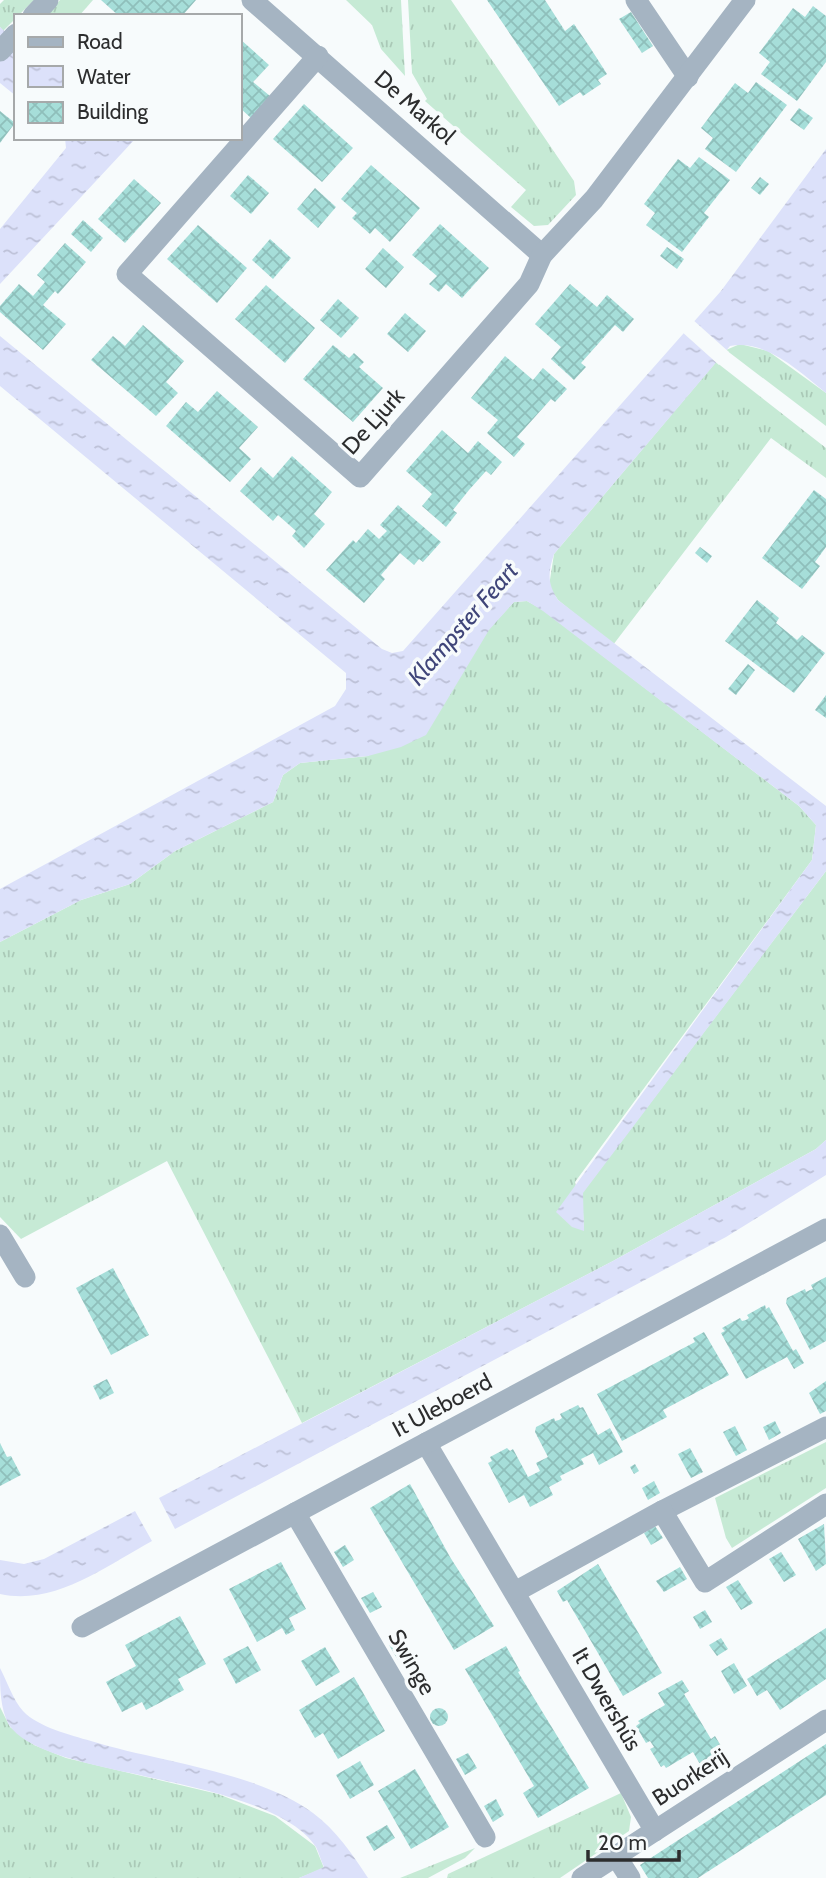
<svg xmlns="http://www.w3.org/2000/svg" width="826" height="1878" font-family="Cabin,sans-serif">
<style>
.grass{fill:url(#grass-tufts)}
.water{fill:url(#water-ripples)}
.pier{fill:#f7fbfc}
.building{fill:url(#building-cross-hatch)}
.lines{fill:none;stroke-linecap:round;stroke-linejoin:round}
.minor{stroke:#a5b4c2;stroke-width:21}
.labels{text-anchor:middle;stroke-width:7;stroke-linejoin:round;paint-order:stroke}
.street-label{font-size:23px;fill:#2c2d2e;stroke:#f7fbfc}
.water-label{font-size:24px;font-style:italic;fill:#3f4579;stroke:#f7fbfc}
</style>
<defs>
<pattern id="grass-tufts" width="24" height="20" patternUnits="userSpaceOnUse" patternTransform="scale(1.75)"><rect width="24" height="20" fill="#c6ead5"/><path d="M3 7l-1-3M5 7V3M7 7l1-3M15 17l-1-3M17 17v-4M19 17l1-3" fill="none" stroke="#aac9b7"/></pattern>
<pattern id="water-ripples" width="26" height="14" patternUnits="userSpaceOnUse" patternTransform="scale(1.75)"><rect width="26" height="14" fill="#dce1fa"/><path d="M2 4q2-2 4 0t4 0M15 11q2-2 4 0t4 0" fill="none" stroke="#bdc1d7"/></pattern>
<pattern id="building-cross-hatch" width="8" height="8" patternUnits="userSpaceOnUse" patternTransform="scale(1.75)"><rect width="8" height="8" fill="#a6ded9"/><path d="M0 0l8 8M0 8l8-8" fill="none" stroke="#8fbfbb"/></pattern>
</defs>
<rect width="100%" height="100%" fill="#f7fbfc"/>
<!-- grass -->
<g class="grass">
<path d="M4 0H34L3 31 0 27V4Z"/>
<path d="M60 0H93L79 16H45Z"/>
<path d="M346 0H401L405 76 381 49 372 25Z"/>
<path d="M408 0H451L574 181 576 195 548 225 534 226 511 207 526 190 425 101 427 99 412 73Z"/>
<path d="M740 344 768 351 826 393V426L726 350Z"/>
<path d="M716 362 826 448V478L771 438 613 645 558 600 549 586 554 554Z"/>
<path d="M527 601 543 610 799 806 816 825 812 860 575 1182 584 1231 582 1193 826 871V1140L816 1149 613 1261 302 1423 167 1161 21 1239 0 1217V942L81 900 130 884 175 851 273 802 283 775 300 763 368 756 514 602Z"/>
<path d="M826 1442V1488L732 1548 726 1538 715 1498Z"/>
<path d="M0 1707 10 1727 34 1745 66 1758 218 1794 275 1816 315 1846 324 1868 299 1878H0Z"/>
<path d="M621 1793 631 1817 629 1831 560 1878H447L448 1874Z"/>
<path d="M475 1848 465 1858 428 1878H400Z"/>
</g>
<!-- water -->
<g class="water">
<path d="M0 27 16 42V96L0 83Z"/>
<path d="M65 138H136L0 284V229L66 148Z"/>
<path d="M826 149V393C800 372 766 339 730 346L554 554C548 573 547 583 558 600L826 806V871L583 1193 584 1231 572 1227 556 1212 812 860 816 825 799 806 543 611 527 601 514 602 489 630 426 735 401 747 368 756 300 763 283 775 273 802 175 851 130 884 81 900 0 942V889L335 706 346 689V673L0 386V336L382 649 392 653 403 651 721 291Z"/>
<path d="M826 1140V1175L726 1237 175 1529 159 1498 613 1261 816 1149Z"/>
<path d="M135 1511 152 1541C106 1566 55 1606 0 1594V1560L24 1564 44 1559Z"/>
<path d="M0 1668C7 1681 13 1700 23 1711 38 1727 70 1735 91 1741 158 1762 256 1771 313 1813 336 1830 353 1855 368 1878H299L324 1867C321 1861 319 1853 316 1847 278 1788 114 1778 48 1751 35 1746 17 1737 9 1725 0 1708 0 1688 0 1668Z"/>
</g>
<!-- pier -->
<path class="pier" d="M692 319 729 352 719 365 681 331Z"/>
<!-- building -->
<g class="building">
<path d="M101 0H196L182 16H119Z"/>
<path d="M487 0H545L565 31 574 24 591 49 607 74 598 80 601 84 583 96 580 92 559 106Z"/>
<path d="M813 6 826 16V62L797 101 761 74 770 62 759 53 793 8 805 17Z"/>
<path d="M631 12 653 46 642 53 619 19Z"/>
<path d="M240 39 269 65 253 82 270 96 251 118 240 108Z"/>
<path d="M756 82 787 105 736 172 705 149 713 138 701 128 735 83 748 93Z"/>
<path d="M304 104 353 148 322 182 273 139Z"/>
<path d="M799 108 813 118 804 130 790 120Z"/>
<path d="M0 111 15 123 0 143Z"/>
<path d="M699 157 730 180 704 213 709 217 682 252 646 225 655 213 644 204 678 159 690 168Z"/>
<path d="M371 165 420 208 390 242 375 228 370 234 352 218 357 213 341 199Z"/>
<path d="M248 175 269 193 251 214 230 196Z"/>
<path d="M760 177 769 184 760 195 751 188Z"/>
<path d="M134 179 161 203 125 243 98 219Z"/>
<path d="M315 188 336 207 318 228 297 209Z"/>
<path d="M83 220 103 238 91 252 71 234Z"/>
<path d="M440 224 489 268 462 298 446 284 439 292 429 284 437 276 412 255Z"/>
<path d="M198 225 247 268 217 303 167 259Z"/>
<path d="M270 239 291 258 273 279 252 260Z"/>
<path d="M65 243 86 262 58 294 55 291 43 305 66 324 43 350 0 312V306L19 284 33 296 45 282 37 275Z"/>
<path d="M667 247 684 259 677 269 660 256Z"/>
<path d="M383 248 404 267 386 288 365 269Z"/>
<path d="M570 284 597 307 607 295 634 319 623 332 615 325 581 363 586 367 574 380 551 359 561 347 535 324Z"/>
<path d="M266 285 315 328 285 363 235 319Z"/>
<path d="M338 299 359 318 341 338 320 320Z"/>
<path d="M405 313 426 331 408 352 387 334Z"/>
<path d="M143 325 184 361 166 382 178 393 156 416 91 360 113 336 125 346Z"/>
<path d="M333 345 349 358 354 353 364 362 359 367 383 388 353 422 303 379Z"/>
<path d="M505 356 533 380 543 368 567 389 555 402 551 399 517 437 525 444 514 457 487 433 498 420 471 398Z"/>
<path d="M217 391 258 427 239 448 251 459 230 482 166 426 186 402 198 412Z"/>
<path d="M442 430 468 453 478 441 502 462 491 475 486 471 469 490 453 510 457 513 446 527 422 506 432 494 406 471Z"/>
<path d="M292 456 332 492 314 514 325 524 304 548 292 536 296 531 278 515 273 521 240 491 261 467 273 478Z"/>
<path d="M814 490 826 499V547L815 562 820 566 802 589 762 558Z"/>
<path d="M398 505 441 542 423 562 419 559 414 565 400 553 381 575 385 579 364 603 326 570 353 540 356 543 368 529 379 539 387 531 380 525Z"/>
<path d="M700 547 712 556 707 563 695 553Z"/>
<path d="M757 600 779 618 776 623 797 640 802 635 825 653 794 693 725 641Z"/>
<path d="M748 664 755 670 736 695 728 689Z"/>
<path d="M826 695V718L815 710Z"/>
<path d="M113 1268 149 1335 111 1355 76 1288Z"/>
<path d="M826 1277V1341L810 1350 786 1303 787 1298 805 1289 806 1292 810 1290 813 1289 811 1285Z"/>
<path d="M765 1305 766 1309 769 1307 793 1351 796 1349 804 1363 794 1369 787 1357 746 1379 721 1333 725 1331 722 1328 740 1318 742 1321 746 1320 749 1318 747 1315Z"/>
<path d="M704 1332 729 1375 663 1410 667 1417 622 1441 597 1394 695 1342 693 1338Z"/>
<path d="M107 1379 114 1393 100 1400 93 1386Z"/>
<path d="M826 1381V1411L820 1414 809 1393Z"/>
<path d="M578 1405 580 1408 583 1407 598 1435 610 1428 623 1452 599 1465 593 1453 581 1459 584 1464 560 1476 562 1480 549 1487 553 1495 530 1507 524 1495 509 1503 488 1463 492 1461 490 1457 507 1448 510 1451 513 1449 528 1477 540 1471 536 1463 548 1457 535 1432 536 1427 554 1418 555 1421 559 1420 562 1418 560 1414Z"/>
<path d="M775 1421 781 1433 769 1440 763 1427Z"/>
<path d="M735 1426 747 1450 736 1456 723 1432Z"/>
<path d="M0 1443 7 1457 11 1456 21 1475 0 1486Z"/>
<path d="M690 1448 703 1472 691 1478 678 1454Z"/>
<path d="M635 1464 639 1471 634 1474 630 1467Z"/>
<path d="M654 1481 660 1493 648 1500 642 1488Z"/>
<path d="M410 1484 450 1557 494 1626 454 1650 370 1508Z"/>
<path d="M824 1524 826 1564 816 1571 798 1539Z"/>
<path d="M655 1526 663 1538 651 1545 644 1533Z"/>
<path d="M345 1545 354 1560 343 1567 334 1552Z"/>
<path d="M781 1552 796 1575 784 1582 769 1559Z"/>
<path d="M281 1562 306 1609 289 1618 295 1630 286 1635 282 1628 257 1642 229 1589Z"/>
<path d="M598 1564 662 1673 623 1696 567 1600 563 1602 557 1591Z"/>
<path d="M680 1567 687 1579 664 1592 656 1581Z"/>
<path d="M738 1580 753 1603 741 1610 726 1587Z"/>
<path d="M373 1592 382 1607 370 1613 361 1598Z"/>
<path d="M705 1610 712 1622 700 1629 693 1617Z"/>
<path d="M180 1616 206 1664 178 1679 184 1690 146 1710 142 1702 122 1712 106 1682 136 1666 125 1645Z"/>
<path d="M826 1628V1679L780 1710 767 1690 757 1696 747 1679Z"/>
<path d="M400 1638 410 1653 398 1660 389 1645Z"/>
<path d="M721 1638 728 1649 717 1656 709 1645Z"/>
<path d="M248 1646 261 1670 236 1684 223 1659Z"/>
<path d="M506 1646 520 1671 518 1672 589 1788 538 1818 523 1793 534 1786 465 1669Z"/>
<path d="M325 1647 340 1672 316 1686 301 1661Z"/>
<path d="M734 1663 747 1686 734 1694 721 1671Z"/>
<path d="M354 1677 385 1731 338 1759 323 1733 315 1738 299 1710Z"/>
<path d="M682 1680 689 1691 684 1694 711 1739 715 1736 724 1751 701 1766 693 1752 666 1768 664 1765 661 1767 650 1749 654 1747 650 1741 646 1743 636 1726 640 1723 638 1721 665 1705 658 1693Z"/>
<circle cx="439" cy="1717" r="9"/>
<path d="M826 1744V1795L698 1878H648L640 1865Z"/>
<path d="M468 1753 477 1768 465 1775 456 1759Z"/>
<path d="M360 1761 374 1785 350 1799 336 1775Z"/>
<path d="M415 1769 449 1827 411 1849 378 1791Z"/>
<path d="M496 1799 504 1815 493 1822 484 1806Z"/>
<path d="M387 1825 395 1838 374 1851 366 1837Z"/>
</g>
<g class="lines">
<!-- minor -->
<g class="minor">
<path d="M252 0 542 255"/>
<path d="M636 0 688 77"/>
<path d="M33 16 48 0"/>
<path d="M0 51 16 34"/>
<path d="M318 56 127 274 360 477 529 284 542 255 594 199 745 0"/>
<path d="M0 1235 25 1277"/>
<path d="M426 1443 655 1831"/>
<path d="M662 1511 826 1427"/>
<path d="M295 1513 485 1837"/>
<path d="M515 1592 662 1511 705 1582 826 1504"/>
<path d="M82 1627 826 1229"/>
<path d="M616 1856 630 1878"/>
<path d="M582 1878 826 1720"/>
</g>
</g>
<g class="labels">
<!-- street labels -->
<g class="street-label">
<text transform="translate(415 107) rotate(41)" y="8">De Markol</text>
<text transform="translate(373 421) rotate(-48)" y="8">De Ljurk</text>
<text transform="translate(442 1405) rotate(-28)" y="8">It Uleboerd</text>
<text transform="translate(412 1662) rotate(60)" y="8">Swinge</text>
<text transform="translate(607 1699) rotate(60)" y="8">It Dwershûs</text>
<text transform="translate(690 1777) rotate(-33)" y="8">Buorkerij</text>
</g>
<!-- water labels -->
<g class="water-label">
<text transform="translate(463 624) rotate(-49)" y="8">Klampster Feart</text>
</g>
</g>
<!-- legend -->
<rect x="14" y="14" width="228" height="126" fill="#f7fbfc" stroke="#a6a9aa" stroke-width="2"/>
<rect x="28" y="37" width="35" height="10" fill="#a5b4c2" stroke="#a6a9aa" stroke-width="2"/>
<text x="77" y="49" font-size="21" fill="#2c2d2e">Road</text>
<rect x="28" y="66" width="35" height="21" fill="url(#water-ripples)" stroke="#a6a9aa" stroke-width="2"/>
<text x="77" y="84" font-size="21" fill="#2c2d2e">Water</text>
<rect x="28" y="102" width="35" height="21" fill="url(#building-cross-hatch)" stroke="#a6a9aa" stroke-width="2"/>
<text x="77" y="119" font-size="21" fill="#2c2d2e">Building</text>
<!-- scale -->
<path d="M588 1850v10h91v-10" fill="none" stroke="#2c2d2e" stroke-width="3.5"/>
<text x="598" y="1850" font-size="21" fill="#2c2d2e" stroke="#f7fbfc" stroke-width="5" paint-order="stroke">20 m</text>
</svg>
